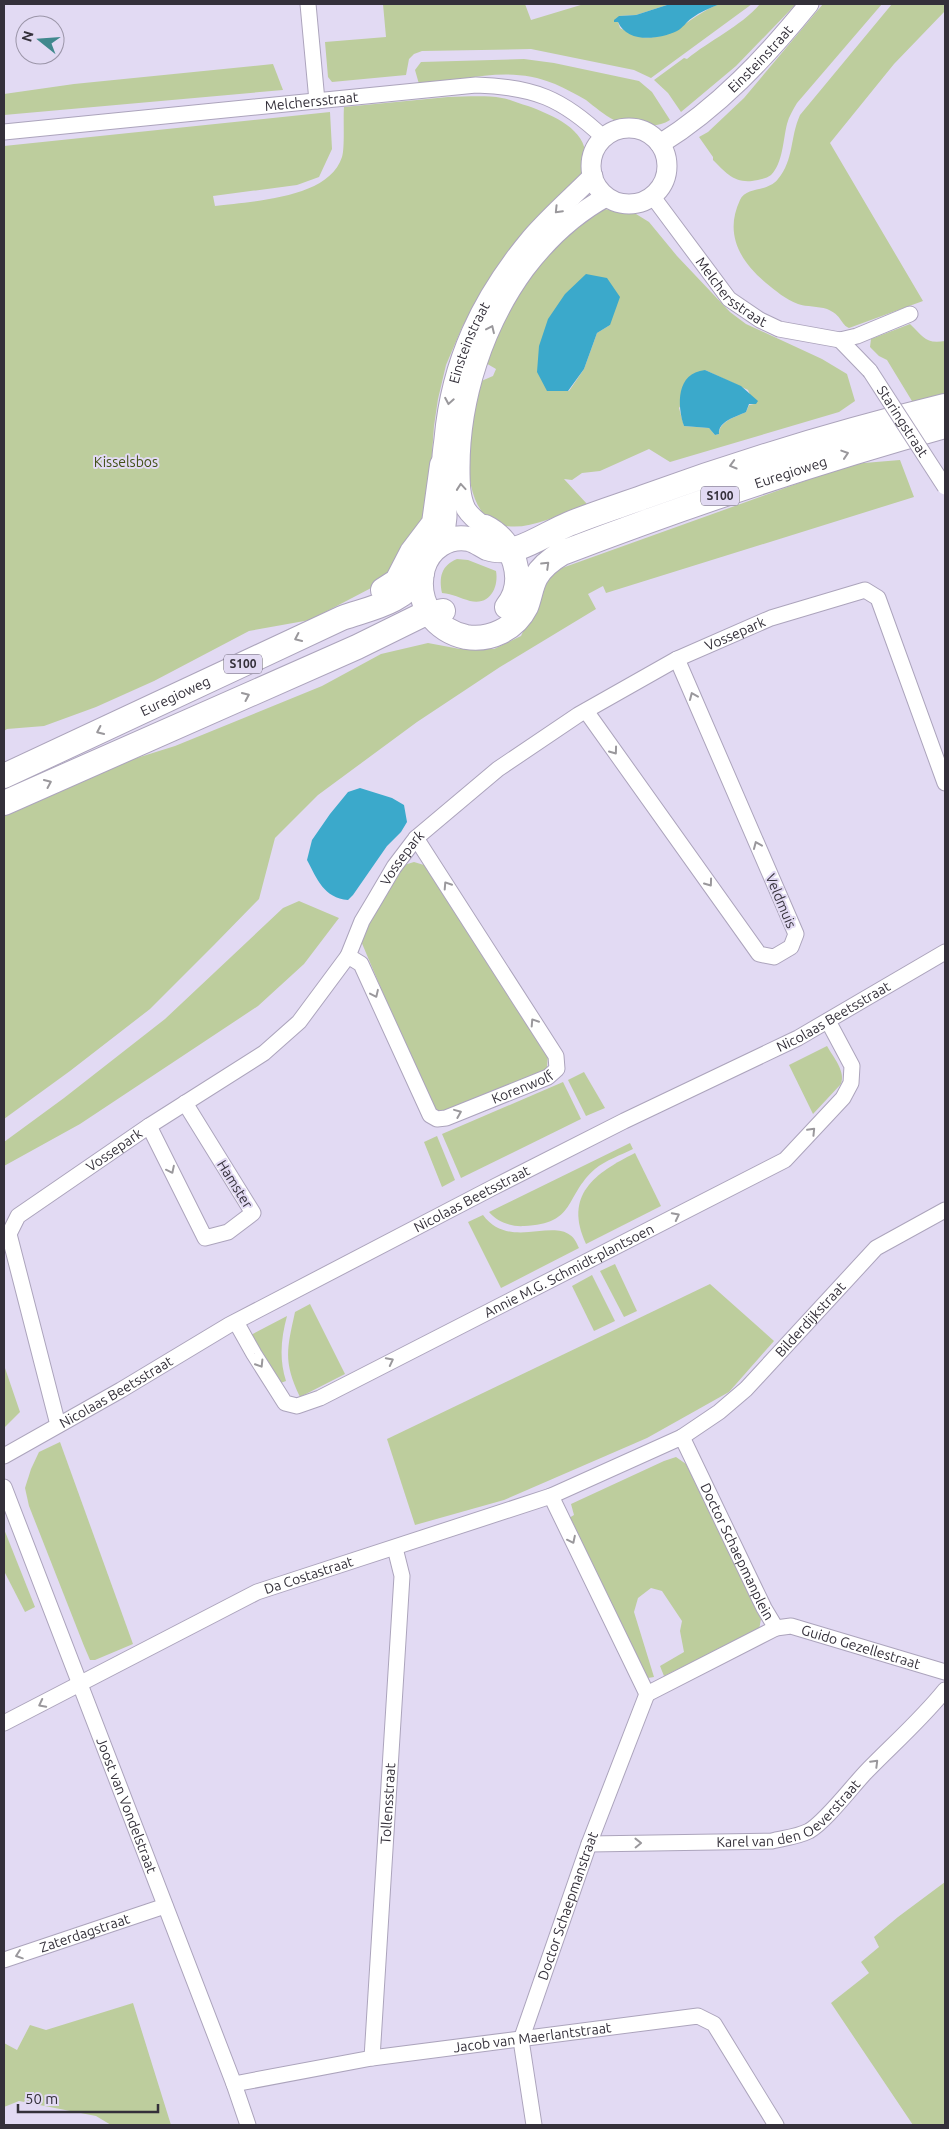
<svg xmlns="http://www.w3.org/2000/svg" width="949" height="2129" font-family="Ubuntu,sans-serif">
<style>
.green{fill:#bdcd9d;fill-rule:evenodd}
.water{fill:#3ba9cb}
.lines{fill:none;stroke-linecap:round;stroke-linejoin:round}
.minor-casing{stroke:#aca4bc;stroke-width:17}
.tertiary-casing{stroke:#aca4bc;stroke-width:21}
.primary-casing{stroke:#aca4bc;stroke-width:26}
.minor{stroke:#fff;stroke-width:15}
.tertiary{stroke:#fff;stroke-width:19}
.primary{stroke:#fff;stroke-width:24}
.minor-bridge-casing{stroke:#aca4bc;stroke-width:17;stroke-linecap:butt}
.minor-bridge{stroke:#fff;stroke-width:15}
.oneway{stroke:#9a989c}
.labels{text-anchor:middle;stroke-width:4;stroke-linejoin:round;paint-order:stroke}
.shield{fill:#e2daf3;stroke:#686372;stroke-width:1}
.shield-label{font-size:12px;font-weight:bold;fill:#34303a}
.street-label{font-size:14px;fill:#34303a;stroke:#e2daf3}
.park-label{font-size:14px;fill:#425117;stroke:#e2daf3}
</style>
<rect width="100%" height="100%" fill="#e2daf3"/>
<!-- green -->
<g class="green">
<path d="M383 4H525L531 20 584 4H670L636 15 619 16 618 22 620 28C626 31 634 36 641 37 672 42 691 15 717 5 727 1 741 4 752 4L651 78 634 70 531 49 422 51 414 54 409 59 406 75 332 82 328 77 325 42 386 37Z"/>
<path d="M760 4H796L736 66 681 112 668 93 654 80 684 58 687 59C710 40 740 27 760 4Z"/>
<path d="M823 4H882L797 103C793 110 789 116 787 124 783 140 783 163 771 175 766 179 758 180 752 181 734 183 725 172 713 160V157L699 137 708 132 744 98Z"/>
<path d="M892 4H945V11L894 64 830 143 923 301 849 328C841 325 842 315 827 309 818 306 807 307 798 304 785 299 776 291 766 283 740 261 724 234 740 200 746 186 767 193 778 179 794 160 790 137 800 115Z"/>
<path d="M524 59 554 63 639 81 652 92 670 120C659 127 649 126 637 123 629 122 622 123 614 120 604 115 595 107 586 100 576 94 566 89 555 84 507 64 467 81 419 84L415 70 421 62Z"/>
<path d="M273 64 283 90 4 115V94L74 84Z"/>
<path d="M448 97C465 97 484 95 502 98 510 99 519 104 528 106 560 118 601 136 580 178L463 325 446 365 438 399 434 426 430 481 424 515 391 571 373 587 310 620 249 631 154 681 96 707 44 726 7 729 4 731V146L330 112 332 149 319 177 297 185 213 196 215 206C251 201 329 199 342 157 345 147 343 120 344 107Z"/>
<path d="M604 209 636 214 649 222 677 256 730 312 746 324 822 359 847 374 855 401 839 412 670 462 649 449 600 471 582 473 572 480 564 479 587 504C563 513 532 530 506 526 452 517 469 418 479 382L493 376 496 369 484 362 512 303 544 257 582 219ZM548 319 610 325 597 333 584 369 569 391H547ZM705 370 748 390 754 404 749 405 746 412C736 417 719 421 719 434L715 435 709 428 684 426 679 408Z"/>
<path d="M910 324C924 337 925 344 945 341V398L915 406 887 360 879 356 870 347 871 339Z"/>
<path d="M900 460 914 497 606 593 603 586 588 594 596 609 500 667 417 722 318 795 275 838 259 899 214 945 150 1009 70 1071 4 1119V812L89 773 175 746 322 686 381 654 428 643 460 649H494L521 636 549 576 562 568 852 464Z"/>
<path d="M457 559 468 560 496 571C499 587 490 606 470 601 460 598 453 594 442 593 439 577 441 566 457 559Z"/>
<path d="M414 862 424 865 428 869 548 1055 547 1067 544 1071 450 1113 437 1112 430 1105 361 941 362 934 404 865Z"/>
<path d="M299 901 339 918 304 964 258 1006 80 1124 4 1166V1142L64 1098 165 1019 283 908Z"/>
<path d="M827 1046C833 1057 846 1071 841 1084L813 1114 789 1065Z"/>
<path d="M584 1072 605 1108 586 1116 568 1080Z"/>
<path d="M563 1082 581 1119 461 1178 442 1134Z"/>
<path d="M437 1136 455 1180 442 1187 424 1142Z"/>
<path d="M630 1143 633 1149C621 1155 606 1160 595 1169 564 1196 577 1224 524 1226 512 1227 497 1222 489 1212Z"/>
<path d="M635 1153 661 1206 586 1244C563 1195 595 1173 635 1153Z"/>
<path d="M483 1215C508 1249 550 1220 570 1235 575 1238 577 1244 579 1248L501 1288 468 1222Z"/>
<path d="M615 1264 637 1311 624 1317 600 1271Z"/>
<path d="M592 1275 615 1321 594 1331 572 1286Z"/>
<path d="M710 1284 774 1341 729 1392 647 1438 504 1500 415 1525 387 1439Z"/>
<path d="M310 1304 345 1374 300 1397C283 1361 287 1349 295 1312Z"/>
<path d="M287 1316C281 1338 279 1359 286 1381L278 1384 249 1336Z"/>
<path d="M4 1355 5 1368 20 1412 4 1428Z"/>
<path d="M60 1442 133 1644 95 1660H90L84 1646 29 1506 25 1488 31 1469 39 1452Z"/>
<path d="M676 1457 686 1464 761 1619 759 1630 664 1676 660 1666 684 1652 680 1631 682 1621 662 1591 651 1588 638 1598 634 1612 654 1677 648 1678 577 1535 569 1518 574 1515 571 1504 664 1461Z"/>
<path d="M4 1529 35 1607 25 1612 4 1571Z"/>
<path d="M945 1882V2125H913L831 2003 869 1973 861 1962 879 1947 874 1937 898 1917Z"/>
<path d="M133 2003 171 2125H111L96 2116 19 2101 4 2107V2043L17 2050 30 2025 46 2030Z"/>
</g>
<!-- water -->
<g class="water">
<path d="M670 4H720C710 8 700 12 692 18 686 22 683 28 677 31 658 40 627 43 618 22H614V20L619 16 636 15Z"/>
<path d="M586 274 607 278 620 297 610 325 597 333 584 369 568 391H547L537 372 539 346 548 319 565 294Z"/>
<path d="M705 370 741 386 758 401 756 404H749L746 412C736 417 718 421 719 434L715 435 709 428 684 426C677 405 676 373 705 370Z"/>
<path d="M360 788 392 798 404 805 407 822 401 832 387 846 353 895 348 900C324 898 317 879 307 860L312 840 330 814 348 792Z"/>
</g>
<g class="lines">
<!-- minor casing -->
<g class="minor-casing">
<g id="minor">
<path d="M308 4 317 101"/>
<path id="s1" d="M4 132 476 85C534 87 562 98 604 138"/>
<path id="s2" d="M653 197 729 299 760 320 779 329 840 340 857 336 910 314"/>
<path d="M840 340 870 371"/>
<path d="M586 711 759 954 774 957 791 947 796 934 677 659"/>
<path id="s3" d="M348 956 361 964 430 1115 437 1119 446 1118 548 1077 557 1069 556 1056 416 838"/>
<path d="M149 1126 205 1238 228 1232 253 1213 185 1103"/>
<path id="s4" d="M236 1322 254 1354 285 1403 297 1406 320 1398 785 1160 843 1098 851 1083 852 1066 828 1021"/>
<path id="s5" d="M58 1425 9 1234 18 1216 149 1126 264 1053 299 1022 348 956 362 921 374 901 394 867 416 838 498 769 578 715 677 659 771 618 865 590 878 598 945 783"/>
<path id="s6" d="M682 1437 719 1412 746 1389 876 1248 945 1210"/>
<path id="s7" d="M4 1456 121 1390 229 1325 492 1188 624 1121 798 1038 945 952"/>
<path id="s8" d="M4 1487 234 2084 248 2125"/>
<path d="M551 1496 647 1694"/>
<path id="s9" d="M776 1628 791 1626 945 1672"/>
<path id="s10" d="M4 1723 257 1592 551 1496 682 1437 764 1608 776 1628 647 1694"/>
<path id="s11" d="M589 1844 772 1841C784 1838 797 1837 809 1831 825 1822 851 1788 865 1773 892 1745 921 1720 945 1690"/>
<path id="s12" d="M4 1960 165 1906"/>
<path id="s13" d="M372 2058 402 1576 395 1548"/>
<path id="s14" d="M234 2084 372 2058 698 2016 714 2024 776 2125"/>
<path id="s15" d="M534 2125 521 2040 589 1844 647 1694"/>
</g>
</g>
<!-- tertiary casing -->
<g class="tertiary-casing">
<g id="tertiary">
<circle cx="629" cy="166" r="38"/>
<path id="s16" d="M660 144C718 108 766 57 809 4"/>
<path d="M485 527C478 522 471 517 466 509 460 497 460 481 460 468 460 398 484 325 525 269 547 240 575 214 606 197"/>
<path id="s17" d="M438 546C455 517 443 497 442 466 441 457 443 448 444 439 451 361 481 298 531 238 550 216 572 197 593 176"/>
</g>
</g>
<!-- primary casing -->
<g class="primary-casing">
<g id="primary">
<path id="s18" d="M945 406C843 431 743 461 644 497 619 506 593 514 569 524 552 531 536 542 518 548 509 551 496 551 487 548 481 545 476 541 469 539 448 535 429 548 423 568 419 583 421 600 430 614 439 626 452 634 466 637 490 641 515 629 526 607 530 597 531 586 536 577 542 566 552 559 562 553 688 505 815 462 945 426"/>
<path d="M485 527C514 541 528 581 507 607"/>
<path d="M383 590 397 581 412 552 434 523 442 465"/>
<path id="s19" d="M4 776 342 618C374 607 403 603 422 573"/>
<path d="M4 803 357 647 422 615 443 611"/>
</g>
</g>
<!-- minor -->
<use href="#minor" class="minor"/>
<!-- tertiary -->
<use href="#tertiary" class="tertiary"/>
<!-- primary -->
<use href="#primary" class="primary"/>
<!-- minor-bridge casing -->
<g class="minor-bridge-casing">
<g id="minor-bridge">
<path id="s20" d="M870 371 945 487"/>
</g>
</g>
<!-- minor-bridge -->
<use href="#minor-bridge" class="minor-bridge"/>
</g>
<!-- one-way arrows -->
<defs><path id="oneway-chevron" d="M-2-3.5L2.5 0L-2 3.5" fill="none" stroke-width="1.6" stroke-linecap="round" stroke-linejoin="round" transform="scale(1.25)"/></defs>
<g class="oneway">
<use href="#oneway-chevron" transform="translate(558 210) rotate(134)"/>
<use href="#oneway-chevron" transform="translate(491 329) rotate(-65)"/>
<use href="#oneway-chevron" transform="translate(449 401) rotate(100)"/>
<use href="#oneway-chevron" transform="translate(845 454) rotate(-18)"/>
<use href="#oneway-chevron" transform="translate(733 465) rotate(164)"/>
<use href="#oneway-chevron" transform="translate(461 487) rotate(-95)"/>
<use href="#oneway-chevron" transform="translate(546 565) rotate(-44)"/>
<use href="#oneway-chevron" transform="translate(298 638) rotate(155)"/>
<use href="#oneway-chevron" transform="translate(246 696) rotate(-24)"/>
<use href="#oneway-chevron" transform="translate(693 696) rotate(-113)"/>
<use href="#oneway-chevron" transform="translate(100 731) rotate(155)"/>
<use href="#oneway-chevron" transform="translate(614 751) rotate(54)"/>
<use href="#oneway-chevron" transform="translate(48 783) rotate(-24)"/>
<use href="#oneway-chevron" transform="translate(757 845) rotate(-113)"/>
<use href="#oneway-chevron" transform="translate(709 883) rotate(54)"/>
<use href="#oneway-chevron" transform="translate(447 885) rotate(-123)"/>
<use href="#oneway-chevron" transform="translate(375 994) rotate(65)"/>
<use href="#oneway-chevron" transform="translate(534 1022) rotate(-123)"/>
<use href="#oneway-chevron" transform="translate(458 1113) rotate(-22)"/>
<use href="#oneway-chevron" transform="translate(812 1131) rotate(-46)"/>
<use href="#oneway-chevron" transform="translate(171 1170) rotate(64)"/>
<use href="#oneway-chevron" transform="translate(676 1216) rotate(-27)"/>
<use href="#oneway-chevron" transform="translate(390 1361) rotate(-27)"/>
<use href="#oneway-chevron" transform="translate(260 1364) rotate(58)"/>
<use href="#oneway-chevron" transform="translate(572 1540) rotate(64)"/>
<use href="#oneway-chevron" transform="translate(42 1704) rotate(153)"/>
<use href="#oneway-chevron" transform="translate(875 1763) rotate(-45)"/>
<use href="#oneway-chevron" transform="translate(638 1843) rotate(-1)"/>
<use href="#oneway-chevron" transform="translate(19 1955) rotate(161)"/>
</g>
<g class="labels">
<!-- shield labels -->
<g class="shield">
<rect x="701" y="486.5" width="38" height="19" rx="4"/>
<rect x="224" y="654.5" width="38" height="19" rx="4"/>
</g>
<g class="shield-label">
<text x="720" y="500">S100</text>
<text x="243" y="668">S100</text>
</g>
<!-- street labels -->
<g class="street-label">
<text dy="5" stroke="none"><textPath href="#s16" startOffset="132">Einsteinstraat</textPath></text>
<text dy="5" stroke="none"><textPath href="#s1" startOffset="309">Melchersstraat</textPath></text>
<text dy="5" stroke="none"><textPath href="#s2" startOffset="124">Melchersstraat</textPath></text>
<text dy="5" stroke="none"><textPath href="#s17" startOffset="209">Einsteinstraat</textPath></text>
<text dy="5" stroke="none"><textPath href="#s20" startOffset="60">Staringstraat</textPath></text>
<text dy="5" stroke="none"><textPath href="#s18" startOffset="1035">Euregioweg</textPath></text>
<text dy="5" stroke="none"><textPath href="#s5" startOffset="1159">Vossepark</textPath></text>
<text dy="5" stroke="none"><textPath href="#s19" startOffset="189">Euregioweg</textPath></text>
<text dy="5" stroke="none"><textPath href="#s5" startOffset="754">Vossepark</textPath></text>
<text transform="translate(781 901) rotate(67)" y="5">Veldmuis</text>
<text dy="5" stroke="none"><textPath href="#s7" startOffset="939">Nicolaas Beetsstraat</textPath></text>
<text dy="5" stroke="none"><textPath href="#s3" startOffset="281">Korenwolf</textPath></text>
<text dy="5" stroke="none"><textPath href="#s5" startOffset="334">Vossepark</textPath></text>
<text transform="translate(235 1184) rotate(58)" y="5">Hamster</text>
<text dy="5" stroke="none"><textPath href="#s7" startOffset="534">Nicolaas Beetsstraat</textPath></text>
<text dy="5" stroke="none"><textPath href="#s4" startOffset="411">Annie M.G. Schmidt-plantsoen</textPath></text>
<text dy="5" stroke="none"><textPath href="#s6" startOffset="175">Bilderdijkstraat</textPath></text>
<text dy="5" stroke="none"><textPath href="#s7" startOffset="129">Nicolaas Beetsstraat</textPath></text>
<text dy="5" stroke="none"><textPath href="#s10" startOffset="865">Doctor Schaepmanplein</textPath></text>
<text dy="5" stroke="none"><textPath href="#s10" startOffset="339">Da Costastraat</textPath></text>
<text dy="5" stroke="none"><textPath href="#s9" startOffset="88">Guido Gezellestraat</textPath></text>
<text dy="5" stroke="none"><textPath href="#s13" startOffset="255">Tollensstraat</textPath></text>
<text dy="5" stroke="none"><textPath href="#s8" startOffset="341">Joost van Vondelstraat</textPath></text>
<text dy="5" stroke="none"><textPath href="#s11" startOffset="209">Karel van den Oeverstraat</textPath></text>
<text dy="5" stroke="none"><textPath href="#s15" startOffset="228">Doctor Schaepmanstraat</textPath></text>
<text dy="5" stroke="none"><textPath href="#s12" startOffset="85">Zaterdagstraat</textPath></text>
<text dy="5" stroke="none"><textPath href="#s14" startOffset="302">Jacob van Maerlantstraat</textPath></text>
</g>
<!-- park labels -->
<g class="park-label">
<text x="126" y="467">Kisselsbos</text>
</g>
</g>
<!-- border -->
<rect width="949" height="2129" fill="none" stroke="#34303a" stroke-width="10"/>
<!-- north arrow -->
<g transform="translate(40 40) rotate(287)"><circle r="24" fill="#e2daf3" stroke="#9c96a9"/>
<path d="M0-4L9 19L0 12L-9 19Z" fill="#40888d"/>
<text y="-8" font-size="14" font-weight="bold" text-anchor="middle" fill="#34303a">N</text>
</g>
<!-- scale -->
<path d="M18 2104v8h140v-8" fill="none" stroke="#34303a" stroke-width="2.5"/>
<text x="25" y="2104" font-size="15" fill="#34303a" stroke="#e2daf3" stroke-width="4" paint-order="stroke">50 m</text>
</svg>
